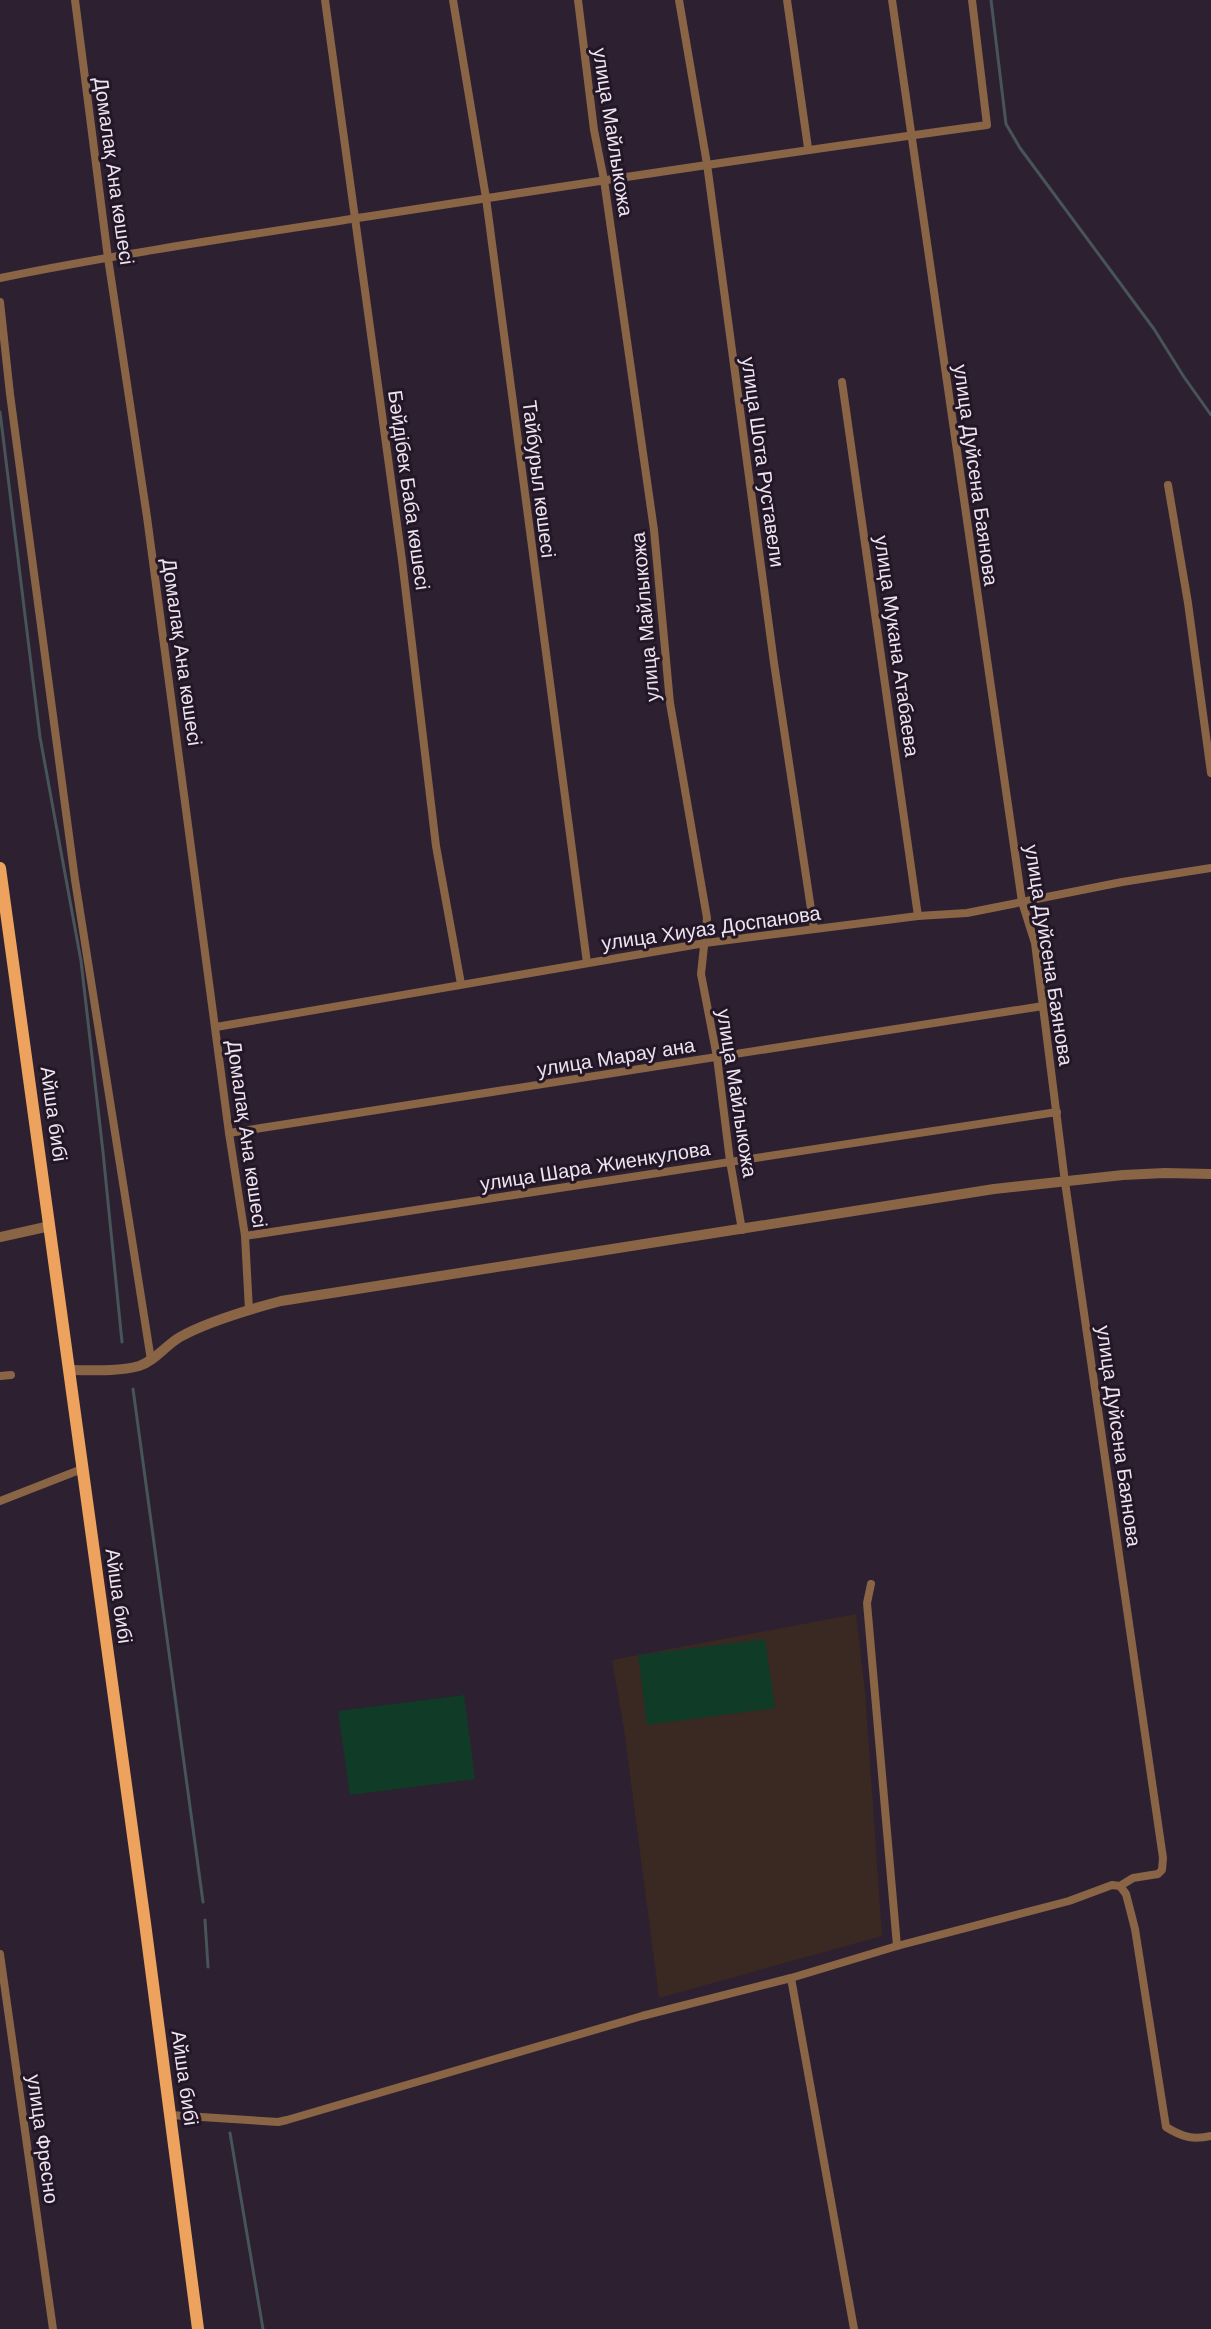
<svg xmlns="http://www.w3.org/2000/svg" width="1211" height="2329" font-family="Helvetica,sans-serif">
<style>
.education{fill:#3a2822}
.garden{fill:#103b27}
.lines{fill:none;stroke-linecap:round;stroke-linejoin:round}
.stream{stroke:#475458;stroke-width:3}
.minor{stroke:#896445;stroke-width:8}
.tertiary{stroke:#896445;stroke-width:10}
.primary{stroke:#eda25d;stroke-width:12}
.labels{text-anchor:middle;stroke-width:6;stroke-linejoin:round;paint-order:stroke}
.street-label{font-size:20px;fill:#ece4ef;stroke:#231727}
</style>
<rect width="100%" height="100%" fill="#2d2031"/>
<!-- education -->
<path class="education" d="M856 1614 865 1691 882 1936 659 1998 624 1729 612 1660Z"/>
<!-- garden -->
<g class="garden">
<path d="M765 1639 775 1708 647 1725 638 1655Z"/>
<path d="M464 1695 475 1779 350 1795 338 1711Z"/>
</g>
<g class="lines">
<!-- stream -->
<g class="stream">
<path d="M991 0 1006 124 1020 148 1154 329 1184 377 1211 415"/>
<path d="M0 412 40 737 81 961 103 1152 122 1342"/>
<path d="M133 1389 203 1902"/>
<path d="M205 1920 208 1967"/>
<path d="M230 2133 263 2329"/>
</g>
<!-- minor -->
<g class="minor">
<path d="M75 0 108 258 147 517 229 1133 245 1236 249 1310"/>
<path d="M325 0 402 560 436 846 461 984"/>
<path d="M453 0 486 198 587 963"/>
<path d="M578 0 594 130 604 180 654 530 670 703 707 918 701 974 717 1057 730 1161 742 1230"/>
<path d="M679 0 707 164 774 663 814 929"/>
<path d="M787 0 808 148"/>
<path d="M892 0 1022 902 1035 943 1065 1182 1163 1858 1162 1870 1158 1874 1133 1878 1120 1886"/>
<path d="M0 278C123 253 248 235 371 216 577 184 782 153 987 125L972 0"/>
<path d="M0 302 10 394 75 880 151 1360"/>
<path d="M842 382 918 916"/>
<path d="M1168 485 1188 603 1211 773"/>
<path d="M216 1027 705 943 918 916 967 913 1122 882 1211 868"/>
<path d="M229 1133 1043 1006"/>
<path d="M245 1236 1057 1112"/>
<path d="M0 1376 11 1375"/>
<path d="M0 1501 82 1469"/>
<path d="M871 1584 867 1603 897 1946"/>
<path d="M0 1954 53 2329"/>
<path d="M791 1978 854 2329"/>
<path d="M170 2115 278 2122 287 2120 642 2016 791 1978 897 1946 1069 1901 1112 1885 1120 1886 1126 1894 1135 1929 1166 2127C1182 2137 1193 2140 1211 2136"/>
</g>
<!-- tertiary -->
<g class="tertiary">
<path d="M0 1237 50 1226"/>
<path d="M69 1370C91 1370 117 1372 139 1366 155 1361 166 1345 180 1337 207 1322 251 1309 281 1301L994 1189 1123 1175 1165 1173 1211 1174"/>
</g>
<!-- primary -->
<path class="primary" d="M0 868 145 1923 198 2329"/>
</g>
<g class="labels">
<!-- street labels -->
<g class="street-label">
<text transform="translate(613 132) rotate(81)" y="7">улица Майлыкожа</text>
<text transform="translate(114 171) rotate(82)" y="7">Домалақ Ана көшесі</text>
<text transform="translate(763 462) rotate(82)" y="7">улица Шота Руставели</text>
<text transform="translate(976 475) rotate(82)" y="7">улица Дуйсена Баянова</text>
<text transform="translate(539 479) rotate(83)" y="7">Тайбурыл көшесі</text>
<text transform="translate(409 490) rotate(82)" y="7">Бәйдібек Баба көшесі</text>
<text transform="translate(645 617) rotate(-95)" y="7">улица Майлыкожа</text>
<text transform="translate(897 646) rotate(82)" y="7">улица Мукана Атабаева</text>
<text transform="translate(182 652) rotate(82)" y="7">Домалақ Ана көшесі</text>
<text transform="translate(711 928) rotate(-8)" y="7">улица Хиуаз Доспанова</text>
<text transform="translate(1049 955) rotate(81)" y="7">улица Дуйсена Баянова</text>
<text transform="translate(616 1057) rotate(-9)" y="7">улица Марау ана</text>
<text transform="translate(737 1093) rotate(81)" y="7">улица Майлыкожа</text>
<text transform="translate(54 1114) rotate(82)" y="7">Айша бибі</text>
<text transform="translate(247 1134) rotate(82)" y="7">Домалақ Ана көшесі</text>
<text transform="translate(595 1166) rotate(-9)" y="7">улица Шара Жиенкулова</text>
<text transform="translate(1119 1436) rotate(82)" y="7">улица Дуйсена Баянова</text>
<text transform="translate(119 1596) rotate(82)" y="7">Айша бибі</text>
<text transform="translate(185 2078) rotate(82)" y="7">Айша бибі</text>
<text transform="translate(43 2139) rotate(82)" y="7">улица Фресно</text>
</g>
</g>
</svg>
